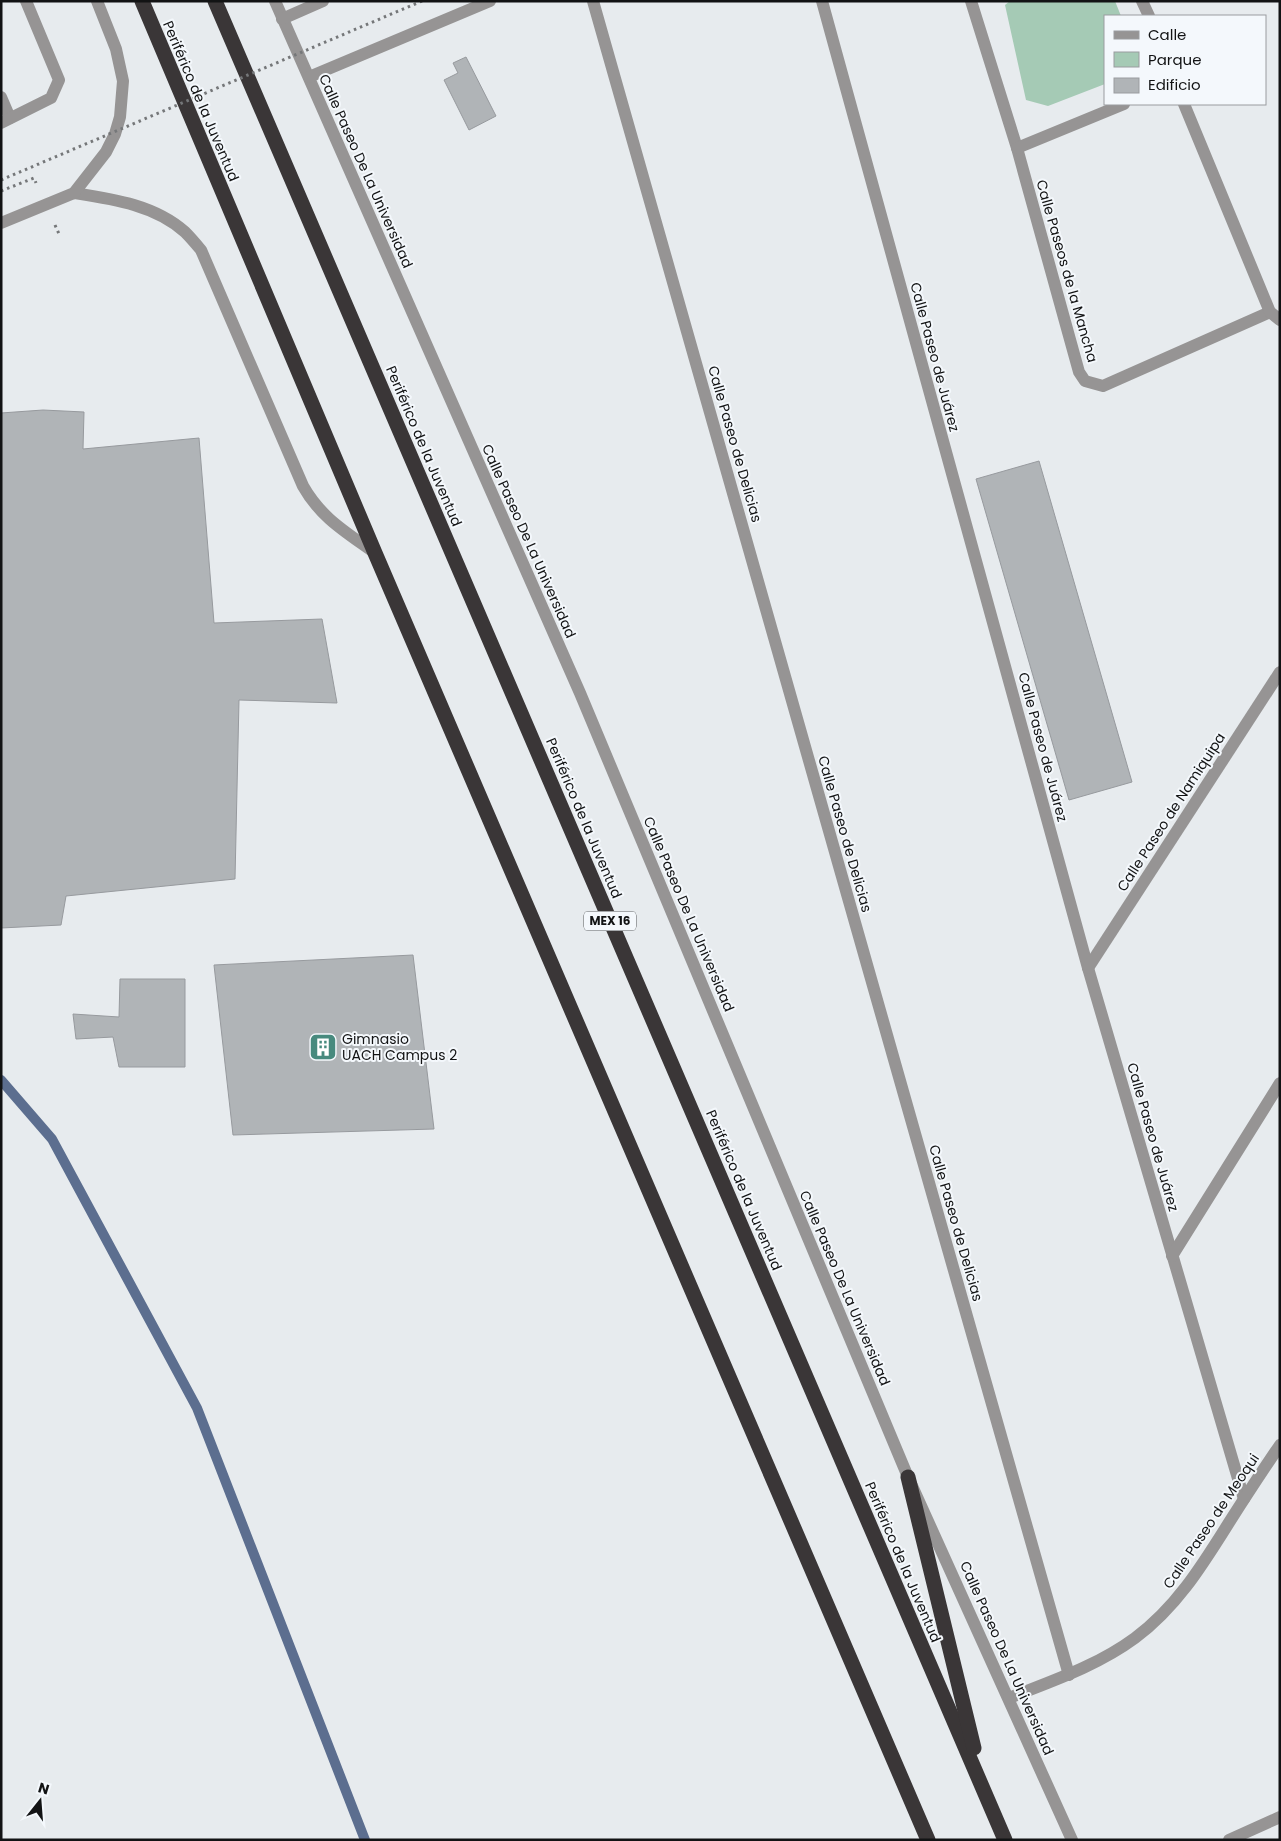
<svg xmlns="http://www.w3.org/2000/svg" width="1281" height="1841" font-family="Poppins,sans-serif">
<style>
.green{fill:#a5cab5}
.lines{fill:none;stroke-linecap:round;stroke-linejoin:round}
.stream{stroke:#5c6e8f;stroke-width:10}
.building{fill:#b0b4b7;stroke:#979a9e}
.path{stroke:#757779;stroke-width:3;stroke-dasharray:2.5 4;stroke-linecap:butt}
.minor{stroke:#969494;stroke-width:12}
.highway{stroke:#3a3637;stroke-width:15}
.path-bridge{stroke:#757779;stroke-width:3;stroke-dasharray:2.5 4;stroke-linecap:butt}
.labels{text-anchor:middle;stroke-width:4;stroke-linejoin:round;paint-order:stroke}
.shield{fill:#f4f8fc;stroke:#56585a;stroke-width:1}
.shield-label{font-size:12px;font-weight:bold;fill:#121314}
.street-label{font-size:14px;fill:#121314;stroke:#f4f8fc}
.poi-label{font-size:14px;fill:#121314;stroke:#f4f8fc;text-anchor:start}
</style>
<rect width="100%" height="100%" fill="#e7ebee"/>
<!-- green -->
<path class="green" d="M1010 1H1115L1121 16H1105V84L1048 106 1026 100 1005 5Z"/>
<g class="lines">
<!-- stream -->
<path class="stream" d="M1 1080 52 1139 197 1408 365 1840"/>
</g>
<!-- building -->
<g class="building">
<path d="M466 57 496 116 469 130 444 80 458 73 453 63Z"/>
<path d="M43 410 84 412 83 449 199 438 214 623 322 619 337 703 239 700 235 879 66 896 61 925 1 928V413Z"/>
<path d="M1039 461 1132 782 1069 800 976 479Z"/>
<path d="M413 955 434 1129 233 1135 214 965Z"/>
<path d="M120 979H185V1067H119L113 1037 76 1039 73 1014 119 1017Z"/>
</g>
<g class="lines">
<!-- path -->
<g class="path">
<path d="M1 191 34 178 36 183"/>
<path d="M55 225 59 234"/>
</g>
<!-- minor -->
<g class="minor">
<path d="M275 1 580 693 908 1477 1072 1840"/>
<path d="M593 1 1069 1675"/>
<path d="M822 1 1088 968 1244 1499"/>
<path d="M971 1 1017 148 1079 372 1085 381 1103 386 1270 312"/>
<path d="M1142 1 1149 16"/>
<path d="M282 19 323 1"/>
<path d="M309 77 490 1"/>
<path d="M1 97 10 118"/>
<path d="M1184 104 1270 312 1280 320"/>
<path d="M1 123 51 98 59 80 26 1"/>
<path d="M1017 148 1124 104"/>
<path d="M74 193C113 199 155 205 185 232 191 238 196 244 201 250L303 486C321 518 346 532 375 553"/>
<path d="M1 223 74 193 106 152 115 134 120 117 123 81 116 49 97 1"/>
<path d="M1088 968 1280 672"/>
<path d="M1172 1256 1280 1083"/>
<path d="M1009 1698C1052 1681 1097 1666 1135 1638 1177 1607 1203 1564 1230 1521 1246 1496 1263 1470 1280 1445"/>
<path d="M1229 1840 1280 1817"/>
</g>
<!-- highway -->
<g class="highway">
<path d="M142 1 375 553 928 1840"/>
<path d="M215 1 1005 1840"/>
<path d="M908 1477 974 1748"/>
</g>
<!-- path-bridge -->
<path class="path-bridge" d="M1 180 422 1"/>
</g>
<!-- icons -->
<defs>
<g id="building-square" transform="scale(1.4375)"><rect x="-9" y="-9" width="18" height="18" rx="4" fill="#478a7e" stroke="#f4f8fc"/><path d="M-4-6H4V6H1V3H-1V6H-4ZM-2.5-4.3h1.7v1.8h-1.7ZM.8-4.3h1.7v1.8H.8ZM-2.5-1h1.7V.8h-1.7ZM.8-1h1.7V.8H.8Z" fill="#fff"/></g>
</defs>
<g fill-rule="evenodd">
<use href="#building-square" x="323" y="1047"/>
</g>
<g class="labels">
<!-- shield labels -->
<rect class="shield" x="584" y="911.5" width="52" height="19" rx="4"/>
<g class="shield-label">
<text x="610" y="925">MEX 16</text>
</g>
<!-- street labels -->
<g class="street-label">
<text transform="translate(201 101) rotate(67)" y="5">Periférico de la Juventud</text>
<text transform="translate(366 171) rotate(66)" y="5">Calle Paseo De La Universidad</text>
<text transform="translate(1067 271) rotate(74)" y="5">Calle Paseos de la Mancha</text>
<text transform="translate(935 357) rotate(75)" y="5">Calle Paseo de Juárez</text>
<text transform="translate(735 444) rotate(74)" y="5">Calle Paseo de Delicias</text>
<text transform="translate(424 446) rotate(67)" y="5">Periférico de la Juventud</text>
<text transform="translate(529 541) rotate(66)" y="5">Calle Paseo De La Universidad</text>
<text transform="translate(1043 747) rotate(75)" y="5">Calle Paseo de Juárez</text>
<text transform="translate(1171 812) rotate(-57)" y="5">Calle Paseo de Namiquipa</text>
<text transform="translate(584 818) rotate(67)" y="5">Periférico de la Juventud</text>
<text transform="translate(845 834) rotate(74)" y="5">Calle Paseo de Delicias</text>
<text transform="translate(689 914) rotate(67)" y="5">Calle Paseo De La Universidad</text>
<text transform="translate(1153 1137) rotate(74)" y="5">Calle Paseo de Juárez</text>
<text transform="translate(744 1190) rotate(67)" y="5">Periférico de la Juventud</text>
<text transform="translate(956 1223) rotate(74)" y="5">Calle Paseo de Delicias</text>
<text transform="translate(845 1288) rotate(67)" y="5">Calle Paseo De La Universidad</text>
<text transform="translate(1211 1521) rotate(-56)" y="5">Calle Paseo de Meoqui</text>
<text transform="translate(903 1562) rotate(67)" y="5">Periférico de la Juventud</text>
<text transform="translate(1007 1658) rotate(66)" y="5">Calle Paseo De La Universidad</text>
</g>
<!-- poi labels -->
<g class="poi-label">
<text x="342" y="1044">Gimnasio<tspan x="342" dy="16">UACH Campus 2</tspan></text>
</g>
</g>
<!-- border -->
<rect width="1281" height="1841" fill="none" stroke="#121314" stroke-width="5"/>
<!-- legend -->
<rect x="1104" y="15" width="162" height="90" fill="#f4f8fc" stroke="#9a9c9f"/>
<rect x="1114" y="31" width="25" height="8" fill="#969494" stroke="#9a9c9f"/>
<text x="1148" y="40" font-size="15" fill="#121314">Calle</text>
<rect x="1114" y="52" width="25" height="15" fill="#a5cab5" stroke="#9a9c9f"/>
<text x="1148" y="65" font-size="15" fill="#121314">Parque</text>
<rect x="1114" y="78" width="25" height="15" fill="#b0b4b7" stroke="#9a9c9f"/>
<text x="1148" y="90" font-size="15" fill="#121314">Edificio</text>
<!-- north arrow -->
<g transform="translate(40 1801) rotate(17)" stroke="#f4f8fc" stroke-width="4" paint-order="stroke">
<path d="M0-4L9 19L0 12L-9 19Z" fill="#121314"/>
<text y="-8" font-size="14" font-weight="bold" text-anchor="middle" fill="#121314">N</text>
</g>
</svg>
